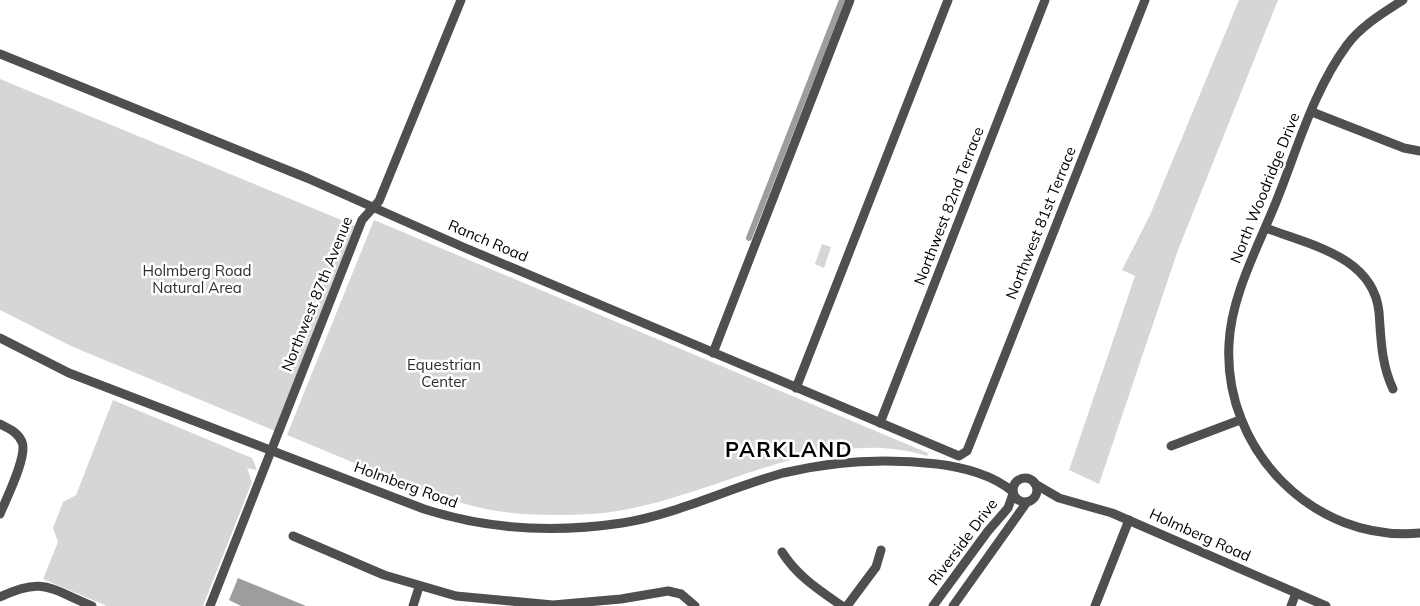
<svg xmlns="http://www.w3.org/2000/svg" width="1420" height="606" font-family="Mulish,sans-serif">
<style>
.green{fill:#d6d6d6}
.water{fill:#9d9d9d}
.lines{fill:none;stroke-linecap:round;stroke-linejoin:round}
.canal{stroke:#9d9d9d;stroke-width:6}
.minor{stroke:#4f4f4f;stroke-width:9}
.labels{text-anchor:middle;stroke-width:5;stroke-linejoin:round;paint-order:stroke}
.street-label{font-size:15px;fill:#000;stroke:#fff}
.park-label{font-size:15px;fill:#2d2d2d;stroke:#fff}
.district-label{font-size:21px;font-weight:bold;letter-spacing:1.5px;fill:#000;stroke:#fff}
</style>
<rect width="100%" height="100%" fill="#fff"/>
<!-- green -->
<g class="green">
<path d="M1239 0H1278L1178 250 1099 484 1069 470 1135 276 1122 270 1150 215Z"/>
<path d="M0 79 356 226 275 431 71 346 0 310Z"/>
<path d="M374 220 928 453 927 456C815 421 701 508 591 514 552 516 508 516 469 505 410 489 345 458 287 435Z"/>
<path d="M822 244 831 247 824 268 815 264Z"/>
<path d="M113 400 252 458 257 470 247 468 252 482 203 606H107L43 579 58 542 53 528 63 502 76 495Z"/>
</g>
<!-- water -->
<path class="water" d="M238 578 306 606H241L229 600Z"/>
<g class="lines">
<!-- canal -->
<path class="canal" d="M749 238 842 0"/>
<!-- minor -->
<g class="minor">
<path d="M1403 0C1383 13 1361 26 1347 45 1313 91 1297 150 1276 202 1258 247 1231 296 1229 344 1223 449 1313 543 1420 533"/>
<path d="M0 54 307 178 463 247 959 456 967 451 1145 0"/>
<path d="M1312 112 1404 148 1420 151"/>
<path d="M1266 228C1309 245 1373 256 1379 312 1381 338 1381 364 1393 389"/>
<path d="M0 338 69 373 424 509C489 530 555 533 622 523 678 514 729 488 783 473 833 461 886 458 937 464 962 467 994 475 1013 492"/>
<path d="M713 353 850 0"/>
<path d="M796 388 948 0"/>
<path d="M880 423 1045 0"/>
<path d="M0 424C8 428 18 432 22 442 28 456 6 499 0 514"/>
<path d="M1171 446 1240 420"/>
<circle cx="1025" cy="490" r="12"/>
<path d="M1035 484 1059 498 1112 513 1326 606"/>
<path d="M293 536 384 575 456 596 553 605 621 599 668 591 681 594 695 606"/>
<path d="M782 552C797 576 819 590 842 606"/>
<path d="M0 597C44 576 50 589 92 606"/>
<path d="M210 606 362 220 379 201 461 0"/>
<path d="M413 606 419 587"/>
<path d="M847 606 876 567 881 550"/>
<path d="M933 606 988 531 1008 508 1013 494"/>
<path d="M953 606 1027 502"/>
<path d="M1095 606 1129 520"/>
<path d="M1291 606 1296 593"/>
</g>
</g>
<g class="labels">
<!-- street labels -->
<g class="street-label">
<text transform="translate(1265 188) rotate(-68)" y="5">North Woodridge Drive</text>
<text transform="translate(949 206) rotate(-69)" y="5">Northwest 82nd Terrace</text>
<text transform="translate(1041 223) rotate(-68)" y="5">Northwest 81st Terrace</text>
<text transform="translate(488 241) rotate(23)" y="5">Ranch Road</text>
<text transform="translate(317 294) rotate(-68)" y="5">Northwest 87th Avenue</text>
<text transform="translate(406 485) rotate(20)" y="5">Holmberg Road</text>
<text transform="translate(1200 535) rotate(24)" y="5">Holmberg Road</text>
<text transform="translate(963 542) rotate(-53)" y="5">Riverside Drive</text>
</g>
<!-- park labels -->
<g class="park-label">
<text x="197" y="276">Holmberg Road<tspan x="197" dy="17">Natural Area</tspan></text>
<text x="444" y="370">Equestrian<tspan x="444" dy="17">Center</tspan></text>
</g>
<!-- district labels -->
<g class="district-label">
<text x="789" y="457">PARKLAND</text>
</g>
</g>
</svg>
